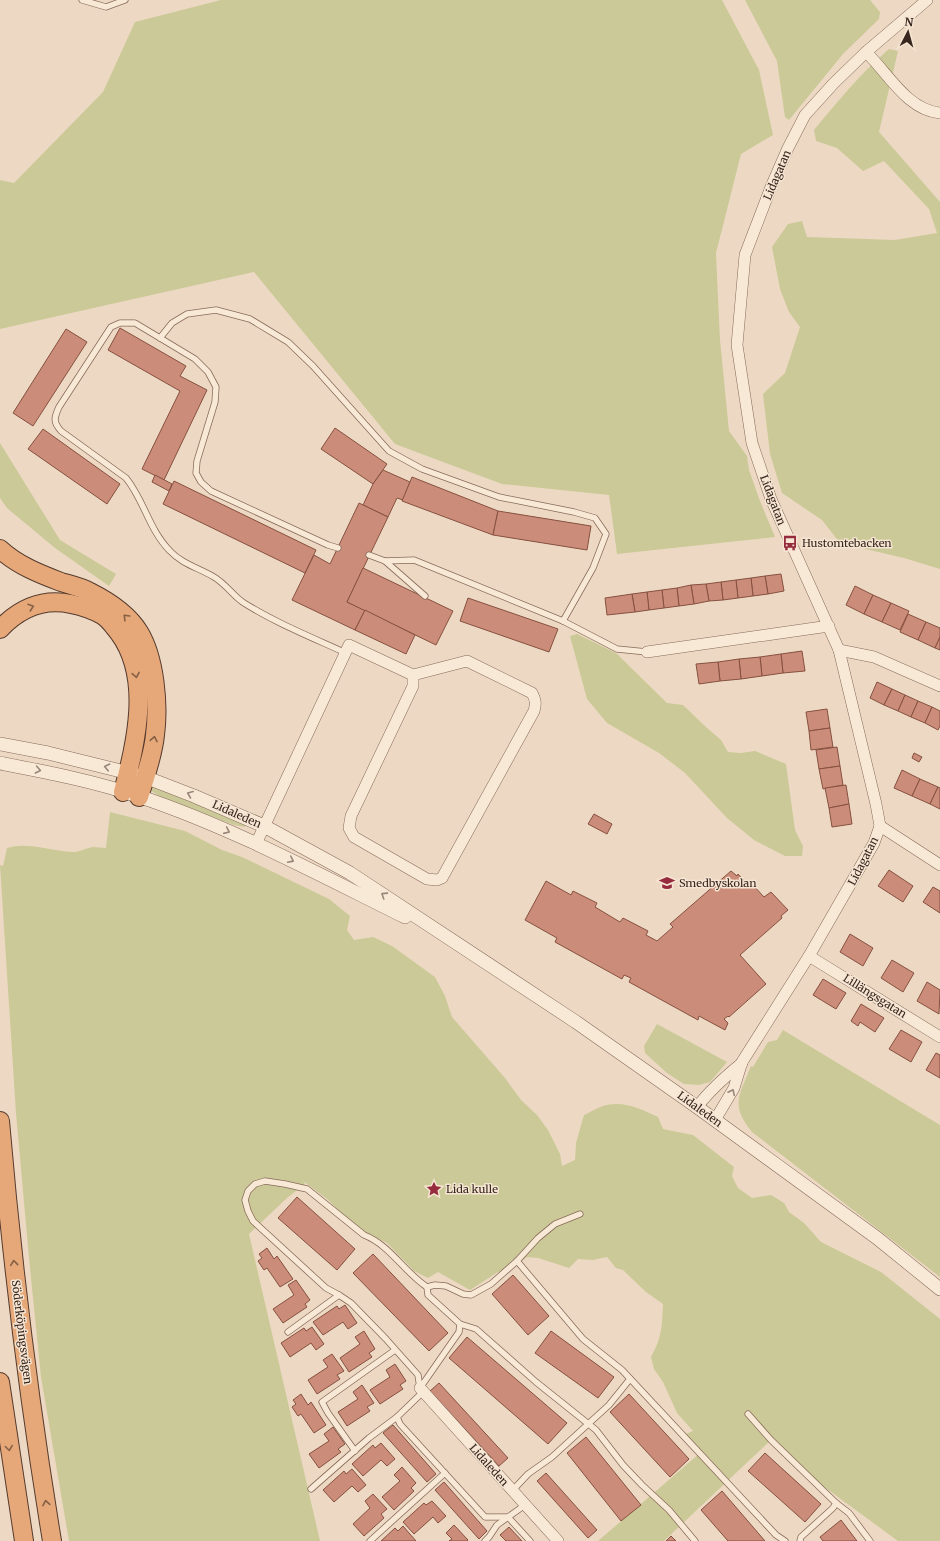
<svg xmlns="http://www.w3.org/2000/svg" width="940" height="1541" font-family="Merriweather,serif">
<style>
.green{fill:#cbc997}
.building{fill:#cb8d79;stroke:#865040}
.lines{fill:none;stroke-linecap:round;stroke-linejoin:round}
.service-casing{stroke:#876a5a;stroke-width:7}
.minor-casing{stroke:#876a5a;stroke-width:12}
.tertiary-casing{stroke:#876a5a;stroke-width:14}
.trunk-casing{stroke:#553a2e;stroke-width:20}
.service{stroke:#f8e8d6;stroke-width:5.5}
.minor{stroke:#f8e8d6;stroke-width:11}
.tertiary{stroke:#f8e8d6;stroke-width:13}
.trunk{stroke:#e6a878;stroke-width:18}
.oneway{stroke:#866046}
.oneway2{stroke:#98877a}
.labels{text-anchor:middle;stroke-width:3;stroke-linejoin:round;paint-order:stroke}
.street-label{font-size:11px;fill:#37261e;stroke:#f5e5d2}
.poi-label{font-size:11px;fill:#37261e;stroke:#f5e5d2;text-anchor:start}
</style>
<rect width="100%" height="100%" fill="#edd9c3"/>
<!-- green -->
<g class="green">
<path d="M221 0H722L759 70 773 135 741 154 716 253 720 340 729 431 747 456 749 470 760 501 775 537 617 554 609 495 502 484 395 444 254 272 0 329V180L14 183 103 92 135 22Z"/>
<path d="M745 0H870L880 12 879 19 843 54 789 120 785 117 777 61Z"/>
<path d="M889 49 898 51 879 132 940 202V569L904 558 840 543 822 520 782 493 770 454 763 394 785 373 800 327 789 312 780 289 772 247 788 224 802 221 807 237 895 240 937 233 929 209 884 161 863 171 837 148 816 141 814 130C837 102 861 73 889 49Z"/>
<path d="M0 443 60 540 116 574 109 586 55 548 7 508 0 498Z"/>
<path d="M577 634 616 653 667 703 683 705 706 727 721 740 728 752 741 753 755 751 786 764 795 830 803 846 802 856H785L754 840 727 818 685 773 659 753 607 723 587 699 570 636Z"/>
<path d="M151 785 246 824 245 827 234 825 159 796 150 790Z"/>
<path d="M110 812 185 831 222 850 242 857 329 899 350 916 347 930 354 940 373 937 392 946 435 977 445 996 452 1017 505 1078 521 1100 537 1115 548 1130 560 1154 562 1166 575 1160 576 1143 584 1115C591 1112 600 1106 607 1105 625 1101 643 1110 658 1117L663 1129 693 1135 734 1167 732 1176 738 1188 752 1198 771 1195 784 1203 789 1212 804 1223 821 1242 881 1272 940 1319V1541H898L823 1486 771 1440 664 1541H598L700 1453 683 1435 693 1431 677 1413 663 1382 654 1369 651 1357C662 1337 662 1327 663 1304L646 1292 623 1270 616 1268 607 1257 593 1260 578 1259 569 1268 538 1258 527 1257 512 1269 498 1272 470 1290 438 1272 428 1278 414 1271 387 1243 358 1229 327 1199 303 1181 305 1184 287 1198 249 1234 320 1541H69L41 1377 29 1258 16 1113 0 865 3 866 7 848C29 841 53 852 75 852 81 851 87 848 93 847 97 847 102 848 106 848Z"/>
<path d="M657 1024 727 1062 710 1082 699 1085 684 1084 667 1073 645 1053 644 1046Z"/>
<path d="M783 1030 940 1125V1277L752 1132C730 1105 739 1096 751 1066L753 1067 768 1042 777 1040Z"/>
</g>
<!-- building -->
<g class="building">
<path d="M120 328 186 366 180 376 207 390 164 480 142 469 180 391 108 350Z"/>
<path d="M66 329 87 342 33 426 13 413Z"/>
<path d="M335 428 387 464 373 484 321 449Z"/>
<path d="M43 429 120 484 107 504 28 449Z"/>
<path d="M383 470 410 482 403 500 397 498 388 517 363 505 373 484Z"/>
<path d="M155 475 172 484 169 491 152 482Z"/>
<path d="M412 477 498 511 493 535 402 501Z"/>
<path d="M174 481 316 550 305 573 163 504Z"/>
<path d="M359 503 388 517 347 602 365 610 355 630 292 600 314 555 330 564Z"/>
<path d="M498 511 591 526 587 550 493 535Z"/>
<path d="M363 568 453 611 436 645 347 602Z"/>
<path d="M781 574 784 591 768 594 765 576Z"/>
<path d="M765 576 768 594 753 596 751 578Z"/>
<path d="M751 578 753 596 738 598 736 580Z"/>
<path d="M736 580 738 598 723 600 721 582Z"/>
<path d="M721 582 723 600 709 601 706 584Z"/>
<path d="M706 584 709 601 694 604 691 585Z"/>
<path d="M691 585 694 604 679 606 677 588Z"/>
<path d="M855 586 873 595 864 614 846 605Z"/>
<path d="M677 588 679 606 664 608 662 590Z"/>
<path d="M662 590 664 608 649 610 647 592Z"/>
<path d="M647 592 649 610 635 612 632 594Z"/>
<path d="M632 594 635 612 607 615 605 598Z"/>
<path d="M873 595 891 603 882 622 864 614Z"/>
<path d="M468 598 558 629 549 652 460 621Z"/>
<path d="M891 603 909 611 900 630 882 622Z"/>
<path d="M365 610 415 635 406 654 355 630Z"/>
<path d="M908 614 926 622 918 640 900 632Z"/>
<path d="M926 622 940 628V637L935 648 918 640Z"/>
<path d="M940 637V650L935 648Z"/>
<path d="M802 651 805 671 783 673 781 654Z"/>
<path d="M781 654 783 673 762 676 760 657Z"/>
<path d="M760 657 762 676 741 679 739 659Z"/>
<path d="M739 659 741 679 720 681 718 662Z"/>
<path d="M718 662 720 681 699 684 696 664Z"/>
<path d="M877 682 892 689 884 705 870 698Z"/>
<path d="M892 689 905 695 898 711 884 705Z"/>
<path d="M905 695 918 701 911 717 898 711Z"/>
<path d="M918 701 932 707 925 723 911 717Z"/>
<path d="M932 707 940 711V726L938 730 925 723Z"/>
<path d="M827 709 830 728 809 731 806 712Z"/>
<path d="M830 728 833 747 811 750 809 731Z"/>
<path d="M837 747 840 766 819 769 816 750Z"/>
<path d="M914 753 922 757 919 762 912 758Z"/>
<path d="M840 766 843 785 823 789 819 769Z"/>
<path d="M902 770 920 779 912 796 894 788Z"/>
<path d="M920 779 938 787 930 804 912 796Z"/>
<path d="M846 785 849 804 829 808 825 788Z"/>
<path d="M938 787 940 788V809L930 804Z"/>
<path d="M849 804 852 824 832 827 829 808Z"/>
<path d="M594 814 612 824 607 834 588 824Z"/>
<path d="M889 870 913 886 903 902 878 886Z"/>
<path d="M731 871 737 876 738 874 748 885 751 883 764 897 771 892 788 910 781 916 782 918 740 955 766 984 729 1017 728 1016 724 1019 728 1023 725 1030 699 1016 698 1020 629 982 631 978 624 975 622 979 555 942 557 938 525 920 546 881 571 895 573 891 597 903 595 907 620 922 623 918 648 931 646 935 657 941 673 927 670 924Z"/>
<path d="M933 887 940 891V913L923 902Z"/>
<path d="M850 934 873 948 863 966 840 952Z"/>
<path d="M892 960 914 973 903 992 881 978Z"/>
<path d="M823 979 846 993 836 1009 813 995Z"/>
<path d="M927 982 940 990 939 1014 917 1001Z"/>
<path d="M861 1004 884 1018 875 1032 860 1022 858 1026 851 1021Z"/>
<path d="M901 1030 922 1042 911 1062 889 1049Z"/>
<path d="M936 1053 940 1055V1078L926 1070Z"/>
<path d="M297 1197 355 1249 337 1270 278 1218Z"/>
<path d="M267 1248 274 1259 277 1256 293 1279 280 1287 267 1268 264 1270 258 1261 262 1258 259 1254Z"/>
<path d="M373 1254 448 1333 429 1351 353 1273Z"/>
<path d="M513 1275 549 1316 528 1335 492 1294Z"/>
<path d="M296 1280 310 1300 305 1304 307 1307 283 1323 273 1309 294 1295 288 1285Z"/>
<path d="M345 1305 357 1323 348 1329 343 1322 323 1335 313 1322 337 1306 339 1309Z"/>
<path d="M312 1327 324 1344 316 1350 311 1343 290 1357 281 1343 304 1328 306 1331Z"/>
<path d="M364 1331 375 1349 369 1353 372 1357 349 1372 340 1358 360 1344 355 1337Z"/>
<path d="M551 1331 614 1377 598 1398 535 1353Z"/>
<path d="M467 1337 567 1423 548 1444 449 1358Z"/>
<path d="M332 1354 344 1371 337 1375 340 1379 317 1394 308 1380 328 1367 323 1360Z"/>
<path d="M395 1364 406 1381 400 1385 403 1389 380 1404 370 1390 390 1377 386 1370Z"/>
<path d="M439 1383 508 1458 499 1466 430 1391Z"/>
<path d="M362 1385 374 1403 367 1407 370 1411 347 1426 338 1412 358 1399 353 1392Z"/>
<path d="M301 1394 308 1405 311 1402 326 1425 314 1433 301 1414 298 1416 292 1407 296 1404 293 1400Z"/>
<path d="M629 1394 689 1459 670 1477 610 1412Z"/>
<path d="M393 1425 436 1474 427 1482 383 1433Z"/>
<path d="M333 1427 345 1444 338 1449 341 1452 319 1468 309 1454 329 1441 324 1434Z"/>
<path d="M586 1437 641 1505 621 1521 567 1453Z"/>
<path d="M381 1443 395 1459 387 1466 381 1460 363 1476 352 1464 373 1445 375 1448Z"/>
<path d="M765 1453 821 1504 805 1522 748 1471Z"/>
<path d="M402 1467 416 1483 411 1488 414 1491 394 1510 382 1497 400 1481 394 1475Z"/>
<path d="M352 1469 366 1485 358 1492 352 1486 334 1502 323 1490 344 1471 346 1474Z"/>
<path d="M546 1473 597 1530 588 1538 537 1481Z"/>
<path d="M444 1482 487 1531 479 1539 435 1490Z"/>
<path d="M722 1491 765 1541H728L701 1510Z"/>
<path d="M373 1494 387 1509 381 1514 384 1518 364 1536 353 1524 370 1508 365 1501Z"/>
<path d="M432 1501 446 1516 438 1523 433 1517 414 1534 403 1522 424 1503 426 1505Z"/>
<path d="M841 1520 857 1541H823L820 1537Z"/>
<path d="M454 1525 468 1540 467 1541H449L452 1539 446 1533Z"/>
<path d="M403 1526 416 1541H381L395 1528 398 1531Z"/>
<path d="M509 1527 522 1541H506L500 1535Z"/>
<path d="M671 1536 676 1541H666Z"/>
</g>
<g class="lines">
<!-- service casing -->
<g class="service-casing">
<g id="service">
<path d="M82 0 106 7 125 0"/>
<path d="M160 338 172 323 187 314 216 310 250 319 288 342 313 366 389 451 422 469 499 497 574 512 595 518 606 534 593 568 563 621"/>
<path d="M338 548 328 545 211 491 201 482 196 473 197 461 215 402 216 387 208 372 195 359 135 323H120L111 327 59 407C54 418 53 422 61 431L126 478C144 500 149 530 170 551 182 564 199 568 214 577 226 584 234 597 244 603 276 623 311 637 346 653"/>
<path d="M369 555 385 561 414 560 563 621 617 649 647 652"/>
<path d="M385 561 425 596"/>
<path d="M517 1261 583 1339 622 1370 776 1535 785 1541"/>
<path d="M460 1324 476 1329 536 1382 596 1430 623 1465 642 1485 669 1510 695 1541"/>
<path d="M288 1332 339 1295"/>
<path d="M420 1388 418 1375 386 1339 351 1303 339 1295 326 1288 253 1221 248 1211 245 1200 248 1191 255 1184 265 1181 285 1184 307 1189 364 1235C390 1245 404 1272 427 1287L435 1285 446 1286 463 1294 471 1295 491 1284 517 1261 538 1238 555 1224 580 1214"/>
<path d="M420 1388 459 1332 460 1324 428 1295 427 1287"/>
<path d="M423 1392 397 1417 400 1424 485 1517H508L530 1541"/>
<path d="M748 1414 771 1440 836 1503 833 1508 801 1537 800 1541"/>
<path d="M355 1451 328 1413 322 1402 395 1350"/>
<path d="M311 1489 369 1438 397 1417"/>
<path d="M512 1491 528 1474 552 1457 609 1405 630 1379"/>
<path d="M836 1503 849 1513 870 1541"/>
<path d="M370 1541 445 1473"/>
<path d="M485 1541 489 1537 497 1525 525 1505"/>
</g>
</g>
<!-- minor casing -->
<g class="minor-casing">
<g id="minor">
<path d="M866 52C888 73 907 110 940 113"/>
<path d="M839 650 874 657 940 686"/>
<path d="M647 652 829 626"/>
<path d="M880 826 940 865"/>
<path d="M256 844 349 645 413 675 467 661 532 693C536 700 536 704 534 711L442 878 437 880 427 879 354 837 349 828 351 816 413 686V675"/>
<path d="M809 956 940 1037"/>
<path d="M697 1107C710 1090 726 1076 742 1063"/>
<path d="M715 1120 734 1088 742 1062 809 956 874 843 880 826 876 804 839 650 771 499 752 443 737 345 745 255 771 187 788 148 805 115 834 83 866 52 927 0"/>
<path d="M420 1388 558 1541"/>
</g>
</g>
<!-- tertiary casing -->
<g class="tertiary-casing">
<g id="tertiary">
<path d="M0 744 48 753 145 777 194 796 264 826 350 873 576 1022 697 1107 877 1238 940 1289"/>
<path d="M0 763C46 772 93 781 138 796 231 827 318 874 405 917"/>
</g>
</g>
<!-- trunk casing -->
<g class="trunk-casing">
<g id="trunk">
<path d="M0 549C17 565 40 574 61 582 71 585 81 587 90 592 108 601 128 614 139 632 155 658 159 705 155 735 153 756 145 777 139 797"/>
<path d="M0 629C19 609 43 598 71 604 81 606 93 610 102 615 109 619 114 627 119 633 152 678 136 742 123 792"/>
<path d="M0 1121C12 1262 29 1402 52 1541"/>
<path d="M0 1382 24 1541"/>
</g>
</g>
<!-- service -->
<use href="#service" class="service"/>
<!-- minor -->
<use href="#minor" class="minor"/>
<!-- tertiary -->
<use href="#tertiary" class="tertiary"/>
<!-- trunk -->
<use href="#trunk" class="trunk"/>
</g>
<!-- one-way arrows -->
<defs><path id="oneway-chevron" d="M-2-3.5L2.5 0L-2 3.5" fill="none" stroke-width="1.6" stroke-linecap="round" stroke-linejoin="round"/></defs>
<g class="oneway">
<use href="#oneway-chevron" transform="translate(31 607) rotate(-19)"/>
<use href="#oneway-chevron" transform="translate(126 617) rotate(-135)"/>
<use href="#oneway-chevron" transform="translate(136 675) rotate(80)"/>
<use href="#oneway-chevron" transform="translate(154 739) rotate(-79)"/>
<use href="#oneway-chevron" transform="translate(14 1263) rotate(-96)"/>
<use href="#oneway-chevron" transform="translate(9 1448) rotate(82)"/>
<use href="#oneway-chevron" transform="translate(46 1503) rotate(-100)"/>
</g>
<g class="oneway2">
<use href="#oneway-chevron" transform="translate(107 767) rotate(-167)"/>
<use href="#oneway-chevron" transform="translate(38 770) rotate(11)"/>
<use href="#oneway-chevron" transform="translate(190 794) rotate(-158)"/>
<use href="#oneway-chevron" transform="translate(227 831) rotate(24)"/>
<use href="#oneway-chevron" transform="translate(291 860) rotate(26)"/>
<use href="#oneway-chevron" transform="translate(384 895) rotate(-147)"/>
<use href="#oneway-chevron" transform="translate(732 1092) rotate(-64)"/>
</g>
<!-- icons -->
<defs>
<g id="bus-bare" transform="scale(1.2)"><path d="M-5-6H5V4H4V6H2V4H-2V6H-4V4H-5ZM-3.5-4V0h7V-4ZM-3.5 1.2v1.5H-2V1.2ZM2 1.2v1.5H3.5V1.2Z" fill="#952b3d" stroke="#f5e5d2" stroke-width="2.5" paint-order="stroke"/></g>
<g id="school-bare" transform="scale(1.2)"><path d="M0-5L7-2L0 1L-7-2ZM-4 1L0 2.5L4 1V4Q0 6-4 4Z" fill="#952b3d" stroke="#f5e5d2" stroke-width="2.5" paint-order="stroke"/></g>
<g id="sight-bare" transform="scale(1.2)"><path d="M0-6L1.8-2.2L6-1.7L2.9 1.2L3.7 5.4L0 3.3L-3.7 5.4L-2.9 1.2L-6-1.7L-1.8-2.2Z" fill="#952b3d" stroke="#f5e5d2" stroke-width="2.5" paint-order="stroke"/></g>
</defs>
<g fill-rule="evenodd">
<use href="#bus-bare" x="790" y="543"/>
<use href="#school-bare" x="667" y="883"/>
<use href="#sight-bare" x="434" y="1189"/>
</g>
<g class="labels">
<!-- street labels -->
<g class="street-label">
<text transform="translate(777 175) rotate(-67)" y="4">Lidagatan</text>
<text transform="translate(773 500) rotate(69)" y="4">Lidagatan</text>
<text transform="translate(237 814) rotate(24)" y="4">Lidaleden</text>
<text transform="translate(863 861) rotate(-63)" y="4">Lidagatan</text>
<text transform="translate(875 996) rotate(32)" y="4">Lillängsgatan</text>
<text transform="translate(700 1109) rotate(36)" y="4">Lidaleden</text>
<text transform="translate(22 1332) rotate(83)" y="4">Söderköpingsvägen</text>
<text transform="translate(489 1465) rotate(48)" y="4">Lidaleden</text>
</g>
<!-- poi labels -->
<g class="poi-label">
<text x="802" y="547">Hustomtebacken</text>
<text x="679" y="887">Smedbyskolan</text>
<text x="446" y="1193">Lida kulle</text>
</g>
</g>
<!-- north arrow -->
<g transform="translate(908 32) rotate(6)" stroke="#f5e5d2" stroke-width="3" paint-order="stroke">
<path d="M0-3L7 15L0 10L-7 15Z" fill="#37261e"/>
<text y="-6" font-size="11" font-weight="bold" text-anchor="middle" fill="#37261e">N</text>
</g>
</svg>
